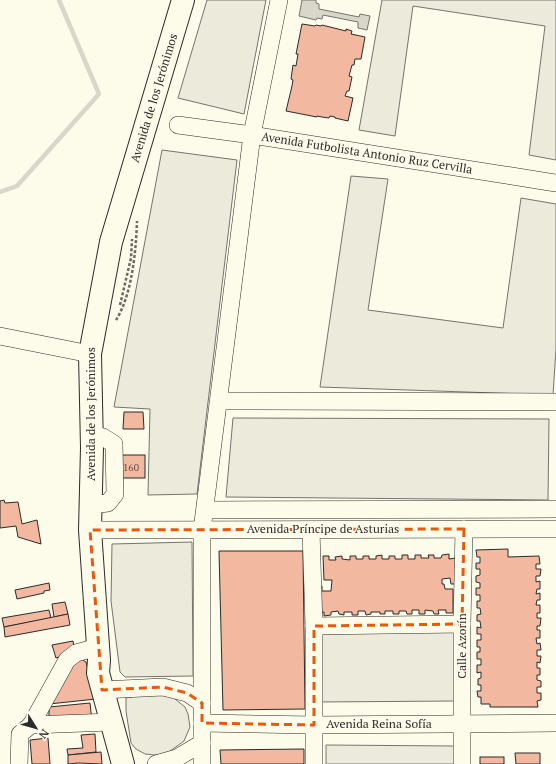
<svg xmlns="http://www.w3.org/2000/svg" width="556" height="764" font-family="'PT Serif',serif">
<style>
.green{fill:#ecebdb;stroke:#74746e}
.water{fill:#d8d7c9;stroke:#74746e}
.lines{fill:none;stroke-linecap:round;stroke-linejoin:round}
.stream{stroke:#d8d7c9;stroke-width:4.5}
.building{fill:#f2b8a0;stroke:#2b2b2b}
.minor-casing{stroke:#2b2b2b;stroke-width:18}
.major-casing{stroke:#2b2b2b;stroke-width:24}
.path{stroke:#6a6964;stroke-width:2.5;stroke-dasharray:3 2;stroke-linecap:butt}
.minor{stroke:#fdfbea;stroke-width:17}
.major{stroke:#fdfbea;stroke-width:22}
.marked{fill:none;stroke:#e8590c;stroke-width:3;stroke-dasharray:8 5;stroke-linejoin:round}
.labels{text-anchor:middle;stroke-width:3;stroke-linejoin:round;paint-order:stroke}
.number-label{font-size:10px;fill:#5d4e48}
.street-label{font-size:12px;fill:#2b2b2b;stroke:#fdfbea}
</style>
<rect width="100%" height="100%" fill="#fdfbea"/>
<!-- green -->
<g class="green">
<path d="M207 0H266L244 114 178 98Z"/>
<path d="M382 0H556V160L529 155 545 26 413 6 395 136 359 130Z"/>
<path d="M162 150 237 160 197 494 148 495 150 409 114 407Z"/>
<path d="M351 176 388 179 368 310 503 328 521 198 556 204V348L553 395 320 387Z"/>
<path d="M233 418 549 419 548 500 226 497Z"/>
<path d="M192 542 193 676 125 677 120 672 111 601 112 544Z"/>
<path d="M318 630H455V701L317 702Z"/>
<path d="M140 695H170L185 707 188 714 190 727 184 741 166 754 155 755 145 754 136 749 131 743 126 711V698Z"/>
<path d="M326 745 456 746V764H326Z"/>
</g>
<!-- water -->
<path class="water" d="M302 0H316V3L319 4V9L359 17 360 14 370 16 367 30 358 28V22L323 15 322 19 317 18 316 20 299 16Z"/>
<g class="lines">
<!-- stream -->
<path class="stream" d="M0 192 17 186 99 94 59 0"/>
</g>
<!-- building -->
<g class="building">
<path d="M302 24 315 26 316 25 321 26 322 25 346 31V29L352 31 351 34 365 37 361 59H355L354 65H352L349 76 352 77 349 91H347L345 96 353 98 348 121 335 118V117L330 116 329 118 322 117 317 116V117L286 111 292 86 293 80 291 79 293 65 296 66 298 54H296Z"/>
<path d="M124 412H143L144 429H123Z"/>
<rect x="117" y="455" width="28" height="23"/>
<path d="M4 500 5 503 18 502 22 524 37 520 41 544 18 537 16 526 0 528V501Z"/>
<path d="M508 549V557L539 556 540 564H536V569H541L540 576H536V582L540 581V589H537L536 594 540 593V600H537L536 605H540V613H537V618H541L540 626H537V630H540V638H536L537 644 540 643 541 650H537V656H541L540 663 537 662V668H540V675H537V680L541 681V687H537V693H541V700L537 701 538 707H490V704H481V697H478L477 691H481V685H478V679L481 678V672L477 673V665H481V659H477V652H480V647H477V640H481V634H477V627L481 628 480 621H477V615L481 614 480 608H477V601H480V595H476V588H480V583L476 582V576L480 575V569H476V563H480V557H477L476 550Z"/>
<path d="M219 551H303L305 709 223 710Z"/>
<path d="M449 554V559L456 558V584H451L450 578 442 579V584H444L445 589H453V613H446V610H438L439 614H434L433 611 425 610V614H419V610H412V614H407L406 611H399V614H393V611H385V614H380V612H371V614L366 615 365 611H358V615H352V612H344V615L339 614 338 611 331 612V615L324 616V612L317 613 316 586H322V591H331L332 580H324L323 556H329V560H336L335 557 342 556V559L350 560V556H356V559H363V556H369V559H376V556L382 555V559H389V556H395V559H402V555H408V559H415V555H421V558H429L428 555H434V558H441L442 555Z"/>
<path d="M49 583 50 590 44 591V593L17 599 15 590Z"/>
<path d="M65 602 68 614 54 617 52 604Z"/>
<path d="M49 610 51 618 4 627 2 618Z"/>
<path d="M68 614 70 625 5 637 4 627Z"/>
<path d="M73 641 74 647 65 655 56 658 52 645Z"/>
<path d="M80 658 86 662 96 699 49 704 77 659Z"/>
<path d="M90 703 92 721 49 723V707Z"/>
<path d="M95 734 96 752 68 755 67 749 83 748 81 735Z"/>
<path d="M48 738 50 764H32L30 740Z"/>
<path d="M304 749V764H221L220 750Z"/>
<path d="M101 752 102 764 78 763 68 764V755Z"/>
<path d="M515 753H540V764H516Z"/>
<rect x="480" y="757" width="24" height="7"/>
</g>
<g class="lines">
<!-- minor casing -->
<g class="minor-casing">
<g id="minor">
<path d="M178 125 252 135 556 183"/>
<path d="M0 336 90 354"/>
<path d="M219 401 556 402"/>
<path d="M90 505 108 503 115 494 114 444 103 437 91 435"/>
<path d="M206 510 556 509"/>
<path d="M90 530 556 529"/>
<path d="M311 530 314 626V764"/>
<path d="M314 626 462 624"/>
<path d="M102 690 163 687 187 693 202 703"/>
<path d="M202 723 314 725 556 723"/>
<path d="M31 725 67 660 76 653 98 647"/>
<path d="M19 764 20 734 31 725 111 722"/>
<path d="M156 764 177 758 202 743"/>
<path d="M202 764V530L252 135 279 0"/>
<path d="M462 764V624L464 529"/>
</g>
</g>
<!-- major casing -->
<g class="major-casing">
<path id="major" d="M123 764 98 673 99 660 90 530 92 448 90 354 111 242 183 0"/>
</g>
<!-- path -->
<g class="path">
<path d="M120 305 131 258 132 239"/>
<path d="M116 320C132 295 136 251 137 221"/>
</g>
<!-- minor -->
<use href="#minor" class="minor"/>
<!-- major -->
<use href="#major" class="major"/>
</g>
<!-- marked area -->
<path class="marked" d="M464 529 462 624 314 626V725L202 723V703L187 693 163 687 102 690 90 530Z"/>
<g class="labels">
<!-- number labels -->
<g class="number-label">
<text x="131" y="471">160</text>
</g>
<!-- street labels -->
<g class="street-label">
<text transform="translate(154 98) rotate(-73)" y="4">Avenida de los Jerónimos</text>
<text transform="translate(367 153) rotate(9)" y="4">Avenida Futbolista Antonio Ruz Cervilla</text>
<text transform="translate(91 414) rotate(-90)" y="4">Avenida de los Jerónimos</text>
<text x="323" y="533">Avenida Príncipe de Asturias</text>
<text transform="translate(462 646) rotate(-90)" y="4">Calle Azorín</text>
<text x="379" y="728">Avenida Reina Sofía</text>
</g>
</g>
<!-- north arrow -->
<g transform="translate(36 728) rotate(127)" stroke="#fdfbea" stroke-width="3" paint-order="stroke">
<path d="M0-3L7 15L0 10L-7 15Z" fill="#2b2b2b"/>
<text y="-6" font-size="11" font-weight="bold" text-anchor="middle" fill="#2b2b2b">N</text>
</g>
</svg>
